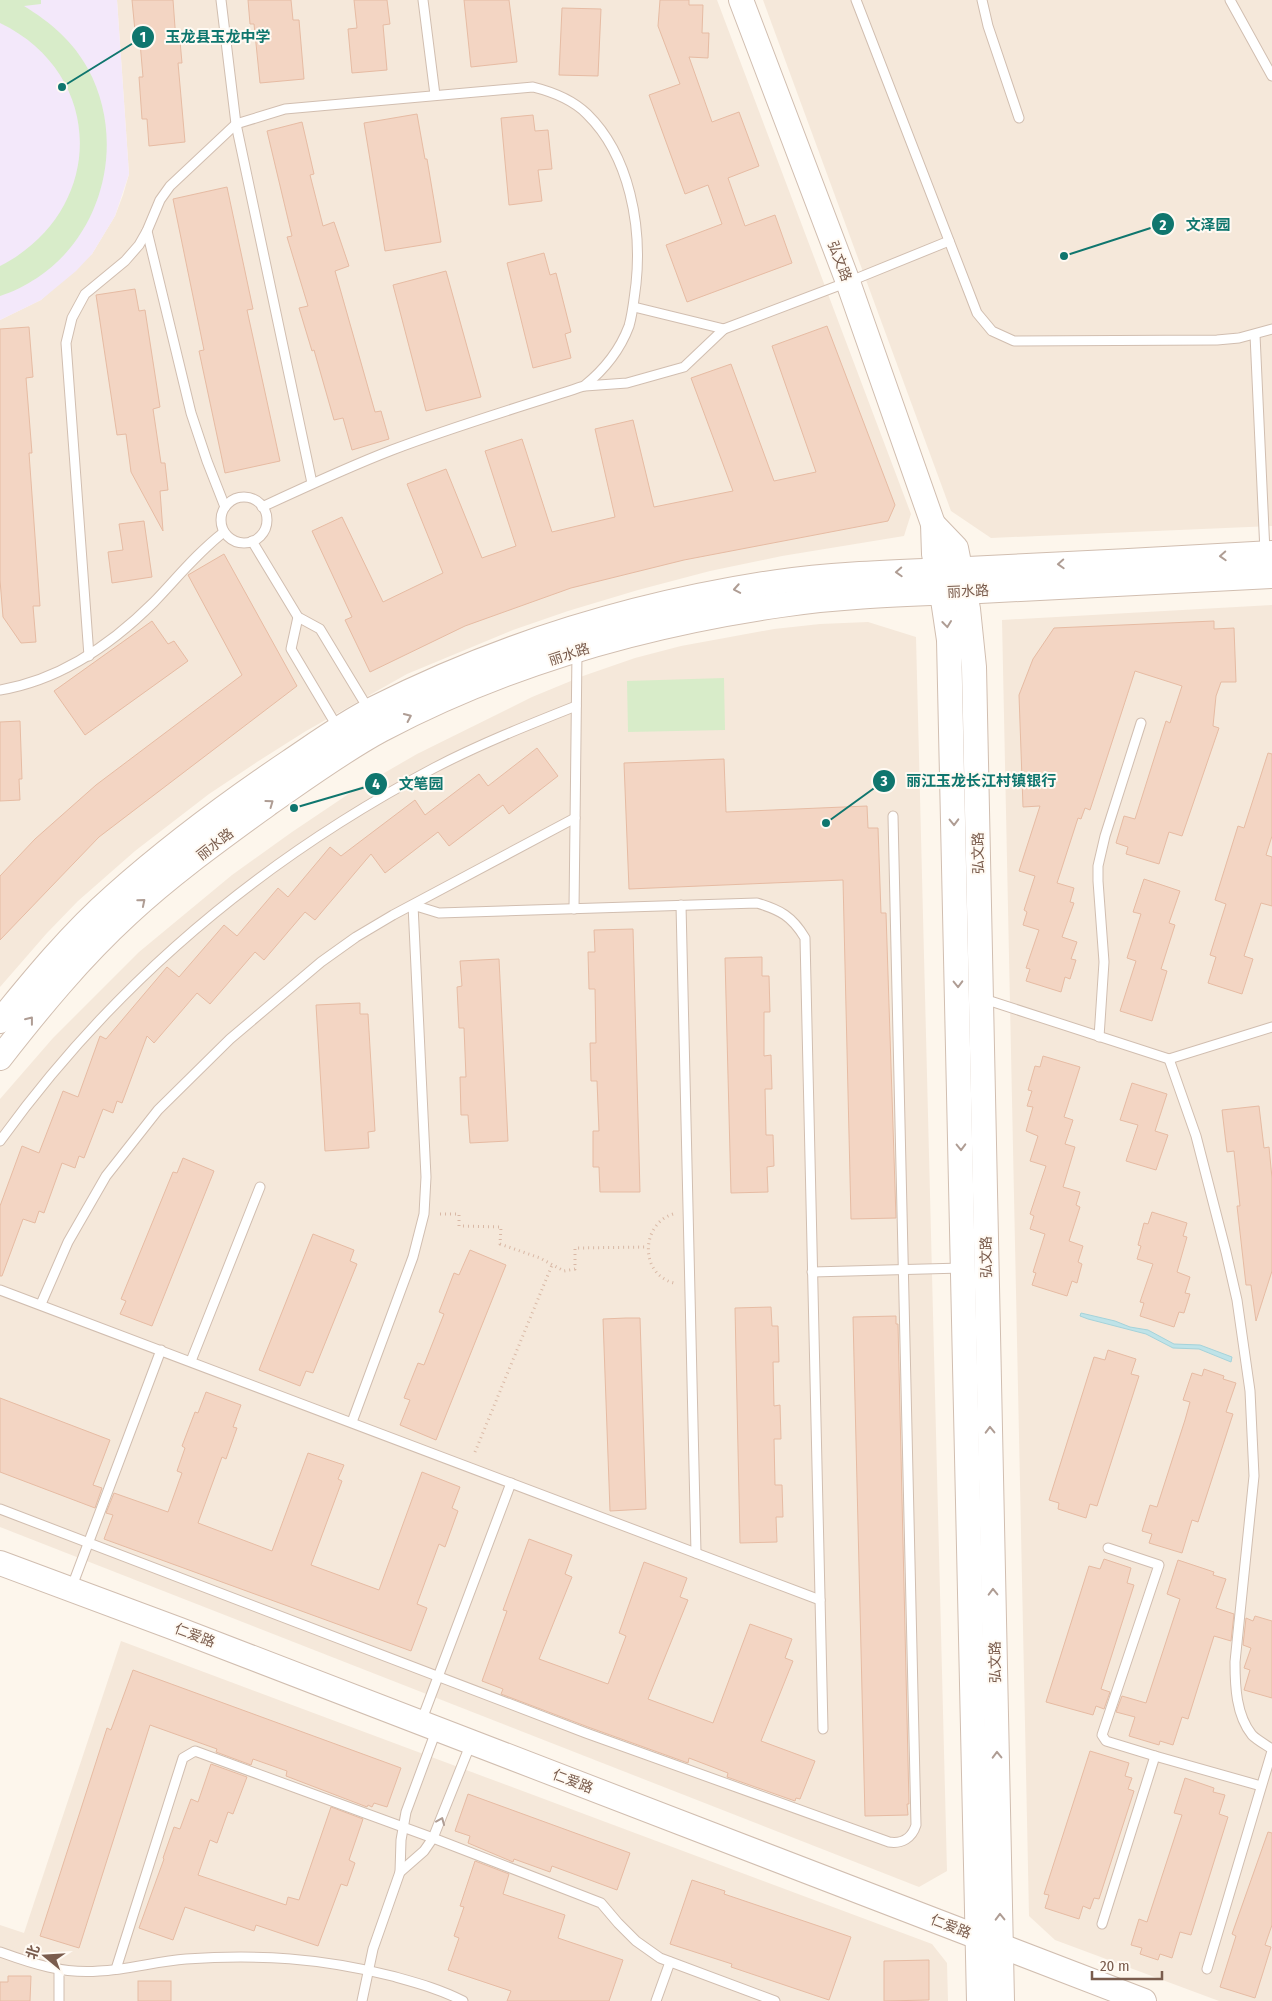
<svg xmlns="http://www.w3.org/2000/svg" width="1272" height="2001" font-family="'Fira Sans Condensed','Noto Sans SC',sans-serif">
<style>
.residential{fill:#f5e8da}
.education{fill:#f3e8fa}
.green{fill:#d8ecc9}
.water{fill:#bfe3e8;stroke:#a5d3da}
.building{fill:#f3d5c3;stroke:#e6bba3}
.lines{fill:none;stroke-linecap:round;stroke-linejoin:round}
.service-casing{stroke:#d1beb0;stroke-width:11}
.tertiary-casing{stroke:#d1beb0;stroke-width:26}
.path{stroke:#d9b8a5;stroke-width:3;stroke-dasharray:1 4;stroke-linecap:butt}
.service{stroke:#fff;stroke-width:9}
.tertiary{stroke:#fff;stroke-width:24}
.oneway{stroke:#af9d94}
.labels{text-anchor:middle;stroke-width:4;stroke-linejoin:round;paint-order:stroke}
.street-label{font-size:14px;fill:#7a5c4d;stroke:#fffaf3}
.leader{fill:none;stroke:#0f766e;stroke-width:2}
.callout-dot{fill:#0f766e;stroke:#fffaf3;stroke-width:2}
.mark-label{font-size:15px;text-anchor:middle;font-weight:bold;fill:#fff}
.callout-label{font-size:15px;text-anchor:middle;font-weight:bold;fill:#0f766e;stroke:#fffaf3;stroke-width:4;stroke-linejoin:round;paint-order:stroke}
</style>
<rect width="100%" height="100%" fill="#fdf6ec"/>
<!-- residential -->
<g class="residential">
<path d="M117 0H717L911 514 904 536 782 556 710 571 638 590 568 611 513 630 407 674 306 731 257 762 209 794 135 851 78 901 47 933 0 987V320L41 300 92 254 115 216 123 195 129 174Z"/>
<path d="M763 0H1272V526L991 538 951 511Z"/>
<path d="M1272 605V2001H1219L1055 1940 1029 1916 1002 620Z"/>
<path d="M868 622 916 637 947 1871 919 1887 0 1527V1099L53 1038 139 952 232 875 292 832 353 791 417 754 532 697 583 676 635 658 681 646 774 629 820 624Z"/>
<path d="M121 1641 932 1944 947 1963 948 2001H0V1925L24 1933Z"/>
</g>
<!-- education -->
<path class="education" d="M0 0H117L129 174 115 216 92 254 76 271 41 300 0 320Z"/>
<!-- green -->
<g class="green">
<path d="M0 0H41V4L24 6C50 22 73 41 88 69 126 139 105 233 37 278 26 285 13 292 0 296V266C105 213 108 75 0 23Z"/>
<path d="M724 678 725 730 628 732 627 681Z"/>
</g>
<!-- water -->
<path class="water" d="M1081 1313 1115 1321 1130 1327 1148 1330 1174 1344 1200 1345 1232 1357 1231 1362 1199 1349 1173 1348 1146 1334 1088 1319 1080 1316Z"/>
<!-- building -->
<g class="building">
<path d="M132 0H173L176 41H180L182 63H178L185 142 149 146 147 119H142L139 77H143L139 31H135Z"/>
<path d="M248 0H291L293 20H299L304 79 260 83 254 24H250Z"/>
<path d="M354 0H387L390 24 383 25 387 70 352 73 348 29 357 28Z"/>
<path d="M464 0H509L517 62 471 67Z"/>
<path d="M660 0H689V5H703L702 33H709L708 58 689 57 712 122 739 112 759 166 728 178 745 226 775 215 792 263 687 302 666 245 722 224 708 185 685 194 649 95 680 84 658 26Z"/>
<path d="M562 8 601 9 598 76 559 75Z"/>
<path d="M417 114 425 159H427L441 242 385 251 364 123Z"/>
<path d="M533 115 535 131 548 130 552 169 538 170 542 201 509 205 501 118Z"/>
<path d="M302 122 314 174 310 175 323 226 334 222 349 266 335 271 375 412 381 411 389 439 352 450 343 418 334 420 314 350 312 351 299 308 308 306 287 237 292 236 267 131Z"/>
<path d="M227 187 253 309 247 310 280 461 225 473 199 351 204 350 173 199Z"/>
<path d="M544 253 550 275 556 273 571 332 565 334 571 358 533 368 507 263Z"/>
<path d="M446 271 481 397 426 411 393 285Z"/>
<path d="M135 289 139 311 145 310 160 407 153 409 161 463H165L168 490 160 491 163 531 131 472 126 434 117 435 96 295Z"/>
<path d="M827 326 895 505 888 521 684 560 571 588 465 626 370 672 345 620 352 617 312 531 342 517 383 602 443 573 407 484 446 469 482 558 516 546 485 451 522 439 552 532 615 517 595 429 633 420 654 507 733 491 691 378 731 364 774 481 816 472 772 346Z"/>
<path d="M29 327 33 377 26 378 32 453H29L40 606H33L36 642 21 643 3 617 0 580V329Z"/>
<path d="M144 521 152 577 112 583 108 552 123 550 119 524Z"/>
<path d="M224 554 297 686 99 837 0 940V876L35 839 96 785 242 675 188 575Z"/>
<path d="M152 621 168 644 174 641 188 661 85 735 54 691Z"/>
<path d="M1214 621V629L1234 628 1236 682H1221L1216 696 1213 726 1219 728 1182 836 1169 832 1159 864 1126 854 1128 847 1116 843 1124 816 1135 819 1166 721 1170 723 1182 686 1135 671 1090 810 1085 808 1081 819 1078 818 1057 883 1074 888 1070 902 1074 903 1062 937 1077 942 1071 959 1076 960 1070 979 1065 977 1061 992 1026 981 1030 969 1026 968 1039 930 1023 925 1027 912 1024 910 1035 876 1019 871 1040 806 1023 807 1019 695 1033 659 1054 628Z"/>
<path d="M20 721 22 779H19L20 800 0 801V722Z"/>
<path d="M537 748 558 776 509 814 503 805 449 846 438 832 385 873 371 854 315 920 305 912 264 960 255 952 210 1004 197 993 154 1043 147 1036 122 1103 117 1101 113 1113 103 1109 84 1158 79 1156 75 1168 62 1163 44 1213 39 1211 35 1223 23 1219 2 1276H0V1206L22 1146 39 1153 63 1091 78 1097 100 1036 106 1039 167 967 179 977 224 925 237 936 278 888 288 897 330 847 341 856 415 800 425 815 479 774 488 786Z"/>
<path d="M1268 753 1272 754V836L1266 855 1272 857V906L1261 903 1244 956 1253 959 1242 994 1208 983 1216 957 1210 955 1226 904 1215 900 1238 826 1244 828Z"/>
<path d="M724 759 726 812 867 806 868 828H878L881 913H886L896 1218 851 1219 843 880 629 889 624 763Z"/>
<path d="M1144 879 1180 891 1169 923 1175 925 1161 969 1167 971 1152 1021 1120 1011 1136 961 1127 958 1141 914 1133 912Z"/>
<path d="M633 929 640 1192H600L599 1167H593V1131H599L597 1081H591L590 1043H596L595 989H589L588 952H595L594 930Z"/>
<path d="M762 957V976H769L770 1012H764V1056L771 1055 772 1089H765L766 1135H773L774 1166 767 1167 768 1192 731 1193 725 958Z"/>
<path d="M499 959 508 1141 470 1143 468 1115H461L460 1077H466L464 1028H459L457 987 462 986 460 961Z"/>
<path d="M360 1003V1014H368L375 1131 368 1132 369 1148 325 1151 316 1005Z"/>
<path d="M1043 1056 1080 1067 1064 1117 1073 1120 1065 1144 1075 1147 1063 1187 1080 1192 1076 1205 1080 1207 1069 1241 1083 1246 1078 1262 1082 1264 1077 1283 1072 1281 1067 1296 1032 1285 1036 1273 1033 1272 1045 1234 1030 1229 1034 1216 1030 1214 1046 1166 1030 1161 1038 1136 1026 1131 1033 1107 1027 1106 1032 1091 1028 1090 1035 1066 1040 1067Z"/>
<path d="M1132 1083 1167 1094 1155 1131 1168 1135 1156 1170 1126 1161 1138 1125 1120 1120Z"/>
<path d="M1259 1106 1264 1148 1269 1147 1272 1178V1271L1256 1321 1251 1285H1246L1237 1206H1240L1234 1151 1227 1152 1222 1110Z"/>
<path d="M183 1158 214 1171 152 1326 120 1314 126 1301 121 1299 173 1172 177 1173Z"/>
<path d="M1152 1212 1187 1223 1183 1236 1187 1237 1177 1272 1190 1277 1185 1293 1190 1294 1184 1313 1179 1312 1174 1327 1140 1316 1144 1303 1140 1302 1153 1264 1137 1259 1141 1246 1138 1245 1144 1223 1148 1224Z"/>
<path d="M313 1234 354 1250 350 1261 357 1264 313 1373 306 1371 300 1386 259 1370Z"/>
<path d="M470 1250 506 1265 436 1440 400 1425 410 1400 404 1398 418 1363 424 1365 444 1314 439 1312 454 1273 459 1275Z"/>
<path d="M771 1307 772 1326H778L779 1362H773L774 1406 780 1405 781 1439H774L775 1485H782L783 1517H776L777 1542 740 1543 735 1308Z"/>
<path d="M896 1316V1324H898L909 1804H907L908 1815 865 1816 853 1317Z"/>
<path d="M626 1318H640L646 1509 610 1511 603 1319Z"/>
<path d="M1108 1350 1136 1359 1131 1374 1139 1376 1097 1506 1090 1504 1086 1518 1058 1509 1059 1503 1049 1500 1094 1357 1105 1360Z"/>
<path d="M1204 1369 1224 1376 1223 1379 1236 1383 1226 1412 1233 1414 1198 1522 1192 1520 1182 1553 1149 1543 1152 1534 1142 1531 1150 1505 1157 1507 1185 1420 1190 1402 1183 1400 1192 1373 1202 1376Z"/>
<path d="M206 1392 241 1405 233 1427 237 1428 226 1459 222 1457 198 1523 272 1551 308 1453 344 1465 338 1479 342 1481 311 1565 379 1590 422 1472 460 1487 452 1508 458 1511 445 1547 439 1544 417 1604 427 1608 411 1651 104 1539 113 1515 106 1513 114 1493 168 1512 182 1473 177 1471 185 1448 182 1446 195 1412 198 1413Z"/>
<path d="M0 1398 110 1440 93 1485 102 1488 95 1508 0 1472Z"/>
<path d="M529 1539 572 1555 565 1574 572 1577 539 1659 608 1684 626 1636 619 1633 644 1562 687 1578 680 1597 688 1600 648 1699 713 1723 750 1624 792 1639 785 1658 793 1661 761 1741 815 1761 800 1799 796 1798 795 1801 727 1777 728 1773 689 1758 688 1763 588 1727 501 1694 503 1689 482 1681 507 1611 503 1610Z"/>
<path d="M1104 1559 1131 1568 1127 1583 1134 1585 1101 1689 1110 1692 1104 1709 1096 1706 1093 1715 1046 1702 1089 1566 1100 1569Z"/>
<path d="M1178 1560 1214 1572 1213 1575 1226 1579 1216 1608 1234 1614 1231 1641 1214 1636 1188 1719 1182 1717 1173 1745 1160 1741 1159 1745 1129 1736 1135 1717 1116 1712 1122 1696 1146 1703 1180 1599 1167 1594Z"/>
<path d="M1255 1616 1272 1621V1698L1244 1690 1250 1670 1244 1668 1251 1648 1243 1645 1246 1618 1253 1621Z"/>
<path d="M133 1670 401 1768 387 1807 374 1803 372 1807 368 1805 367 1807 286 1776 287 1771 253 1759 251 1765 216 1752 217 1749 150 1725 79 1948 40 1936 107 1728 111 1730Z"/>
<path d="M1090 1751 1129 1763 1125 1776 1132 1778 1128 1789 1134 1791 1099 1899 1094 1898 1090 1909 1083 1906 1079 1919 1045 1908 1049 1895 1044 1894Z"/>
<path d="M211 1764 247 1777 233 1814 228 1812 217 1843 210 1840 198 1875 286 1905 288 1897 299 1900 331 1807 363 1819 349 1860 355 1863 347 1886 341 1884 318 1946 256 1925 254 1931 185 1907 173 1940 139 1928 164 1859 163 1858 174 1827 180 1829 191 1799 198 1802Z"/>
<path d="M1185 1778 1214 1788 1213 1792 1225 1795 1219 1814 1228 1817 1191 1935 1180 1932 1172 1958 1160 1954 1158 1960 1140 1954 1142 1948 1131 1945 1139 1919 1147 1922 1182 1815 1174 1813Z"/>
<path d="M468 1794 630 1853 617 1890 552 1866 550 1872 514 1859 513 1862 468 1843 470 1836 455 1831Z"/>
<path d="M1268 1832 1272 1833V1925L1265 1945 1271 1947 1255 1998 1220 1987 1236 1936 1232 1934Z"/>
<path d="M475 1861 509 1874 503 1894 565 1915 558 1938 623 1960 609 2001H507L511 1991 448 1970 459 1938 454 1936 464 1907 460 1906Z"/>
<path d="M692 1880 725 1891 724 1894 851 1937 829 2000 731 1967 732 1964 670 1944Z"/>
<path d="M929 1960V2000L884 2001V1961Z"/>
<path d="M8 1976H31L30 2001H0V1982H8Z"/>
<rect x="138" y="1981" width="33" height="20"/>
</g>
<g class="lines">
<!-- service casing -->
<g class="service-casing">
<g id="service">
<path d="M221 0 236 124 312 483"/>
<path d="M423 0 435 95"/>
<path d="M856 0 977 313 992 331 1014 341 1217 340 1239 338 1272 329"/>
<path d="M982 0 988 26 1019 118"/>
<path d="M1230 0 1272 76"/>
<path d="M147 231 191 413 207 461 225 507"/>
<path d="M634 307 724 329 848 282 949 241"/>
<path d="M1255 335 1265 552"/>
<path d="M585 386 627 383 684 367 724 329"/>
<circle cx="244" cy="520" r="23"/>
<path d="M252 541 298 617 320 629 369 710"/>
<path d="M298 617 291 649 338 728"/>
<path d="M89 656 66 343 72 318 85 294 125 261 139 245 147 231 160 200 170 186 236 124 285 109 533 87C553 92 572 99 587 114 630 156 642 227 636 284 634 298 633 312 629 326 620 350 604 370 584 386 520 407 455 426 392 450 348 467 305 487 262 507"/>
<path d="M0 690C60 680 111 645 154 602 177 578 198 552 224 532"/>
<path d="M681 905 696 1553"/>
<path d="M574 909 577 652"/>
<path d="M984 999 1169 1059 1272 1027"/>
<path d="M1099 1037 1104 962 1098 881V866L1105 836 1141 723"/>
<path d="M1169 1059 1196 1136 1226 1252 1237 1300 1250 1391 1254 1476 1235 1662C1235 1686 1236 1715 1252 1735 1257 1740 1266 1745 1272 1749"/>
<path d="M0 1141C114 983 262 859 434 768 480 744 528 725 576 706"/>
<path d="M812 1272 962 1268"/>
<path d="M0 1290 820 1600"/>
<path d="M41 1304 68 1242 106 1176 158 1110 230 1039 321 962 356 937 393 915 575 818"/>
<path d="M191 1361 260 1187"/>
<path d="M352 1422 413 1257 424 1214 426 1177 413 905 439 913 757 903C780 910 792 916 805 938L823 1729"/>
<path d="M0 1509 586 1733 889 1842C902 1844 912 1838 916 1825L893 816"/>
<path d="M1108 1548 1159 1565 1102 1735 1106 1741 1155 1756"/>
<path d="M71 1589 161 1350"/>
<path d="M421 1722 511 1483"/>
<path d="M400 1872 424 1851 433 1838 471 1743"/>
<path d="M1102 1924 1155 1756 1261 1786"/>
<path d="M0 1952C33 1964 64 1974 99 1971 128 1970 157 1961 186 1959 259 1954 321 1958 392 1976 417 1983 440 1989 463 2001"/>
<path d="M116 1969 183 1758 195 1751 433 1838 601 1903 618 1923 636 1941 660 1958 775 2001"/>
<path d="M1207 1969 1272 1751"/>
<path d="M59 2001V1970"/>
<path d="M362 2001 373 1949 400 1872 401 1840 406 1812 436 1731"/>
<path d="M656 2001 670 1962"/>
</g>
</g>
<!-- tertiary casing -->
<g class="tertiary-casing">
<g id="tertiary">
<path d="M741 0 848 282 933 524 934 554 942 593 949 640 979 2001"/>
<path d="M933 524 956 548 968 609 974 667 1002 2001"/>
<path d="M0 1021C35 978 72 933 114 896 169 847 228 803 289 762 316 744 343 724 373 709 499 645 637 603 777 582 840 573 904 572 968 569 1069 564 1171 559 1272 553"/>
<path d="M0 1058C39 1008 80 958 128 914 171 874 220 839 268 804 304 779 342 751 381 730 504 665 643 625 781 605 847 595 914 594 980 591 1077 586 1175 581 1272 576"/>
<path d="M0 1563 180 1630 1144 2001"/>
</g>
</g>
<!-- path -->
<g class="path">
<path d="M440 1214H459V1226L501 1227 500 1244 540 1258 564 1271 575 1269V1248L648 1247"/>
<path d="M673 1214C641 1224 639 1274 674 1283"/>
<path d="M475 1452 552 1265"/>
</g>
<!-- service -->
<use href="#service" class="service"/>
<!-- tertiary -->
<use href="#tertiary" class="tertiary"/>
</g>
<!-- one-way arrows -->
<defs><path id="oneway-chevron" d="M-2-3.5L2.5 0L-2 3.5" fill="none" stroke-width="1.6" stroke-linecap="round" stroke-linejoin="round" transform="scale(1.25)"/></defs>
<g class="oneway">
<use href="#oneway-chevron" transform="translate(1223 556) rotate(177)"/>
<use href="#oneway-chevron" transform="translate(1061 564) rotate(177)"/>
<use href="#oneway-chevron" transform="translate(899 572) rotate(177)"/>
<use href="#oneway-chevron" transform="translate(737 589) rotate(170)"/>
<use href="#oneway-chevron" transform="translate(947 624) rotate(83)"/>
<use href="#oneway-chevron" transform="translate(408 717) rotate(-25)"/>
<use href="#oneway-chevron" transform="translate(270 803) rotate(-36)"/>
<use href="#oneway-chevron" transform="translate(954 822) rotate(89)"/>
<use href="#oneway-chevron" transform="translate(142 902) rotate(-40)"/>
<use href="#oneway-chevron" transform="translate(958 984) rotate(89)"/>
<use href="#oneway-chevron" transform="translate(30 1020) rotate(-52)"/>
<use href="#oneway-chevron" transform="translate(961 1147) rotate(89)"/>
<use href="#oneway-chevron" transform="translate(990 1430) rotate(-91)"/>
<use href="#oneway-chevron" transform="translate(993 1592) rotate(-91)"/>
<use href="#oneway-chevron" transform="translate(997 1755) rotate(-91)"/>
<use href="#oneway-chevron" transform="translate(441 1821) rotate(-67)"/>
<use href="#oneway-chevron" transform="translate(1000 1917) rotate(-91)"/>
</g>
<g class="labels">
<!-- street labels -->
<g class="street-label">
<text transform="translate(840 261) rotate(69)" y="5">弘文路</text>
<text transform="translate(968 591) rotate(-3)" y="5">丽水路</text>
<text transform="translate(569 654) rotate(-18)" y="5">丽水路</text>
<text transform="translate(215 844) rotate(-38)" y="5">丽水路</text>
<text transform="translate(978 853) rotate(-91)" y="5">弘文路</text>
<text transform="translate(986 1257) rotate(-91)" y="5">弘文路</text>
<text transform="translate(195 1635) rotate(21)" y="5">仁爱路</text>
<text transform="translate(995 1662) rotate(-91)" y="5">弘文路</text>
<text transform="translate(573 1781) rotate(21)" y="5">仁爱路</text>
<text transform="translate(951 1926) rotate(21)" y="5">仁爱路</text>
</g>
</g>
<!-- callouts -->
<path class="leader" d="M62 87L143 37M1064 256L1163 224M826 823L884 781M294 808L376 784"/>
<g class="callout-dot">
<circle cx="62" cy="87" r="5"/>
<circle cx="1064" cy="256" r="5"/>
<circle cx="826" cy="823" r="5"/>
<circle cx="294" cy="808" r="5"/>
<circle cx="143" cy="37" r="12"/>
<circle cx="1163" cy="224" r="12"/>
<circle cx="884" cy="781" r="12"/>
<circle cx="376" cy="784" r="12"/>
</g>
<g class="mark-label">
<text x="143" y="42">1</text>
<text x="1163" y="230">2</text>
<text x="884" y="786">3</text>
<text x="376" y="789">4</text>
</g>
<g class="callout-label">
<text x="218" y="42">玉龙县玉龙中学</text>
<text x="1208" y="230">文泽园</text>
<text x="981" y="786">丽江玉龙长江村镇银行</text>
<text x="421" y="789">文笔园</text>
</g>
<!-- north arrow -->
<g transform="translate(45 1956) rotate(288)" stroke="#fffaf3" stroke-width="4" paint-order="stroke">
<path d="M0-4L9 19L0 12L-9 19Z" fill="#7a5c4d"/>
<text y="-8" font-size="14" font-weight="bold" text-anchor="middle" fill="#7a5c4d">北</text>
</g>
<!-- scale -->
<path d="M1092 1971v8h70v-8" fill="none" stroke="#7a5c4d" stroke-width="2.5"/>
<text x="1100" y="1971" font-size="15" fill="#7a5c4d" stroke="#fffaf3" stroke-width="4" paint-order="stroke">20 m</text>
</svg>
